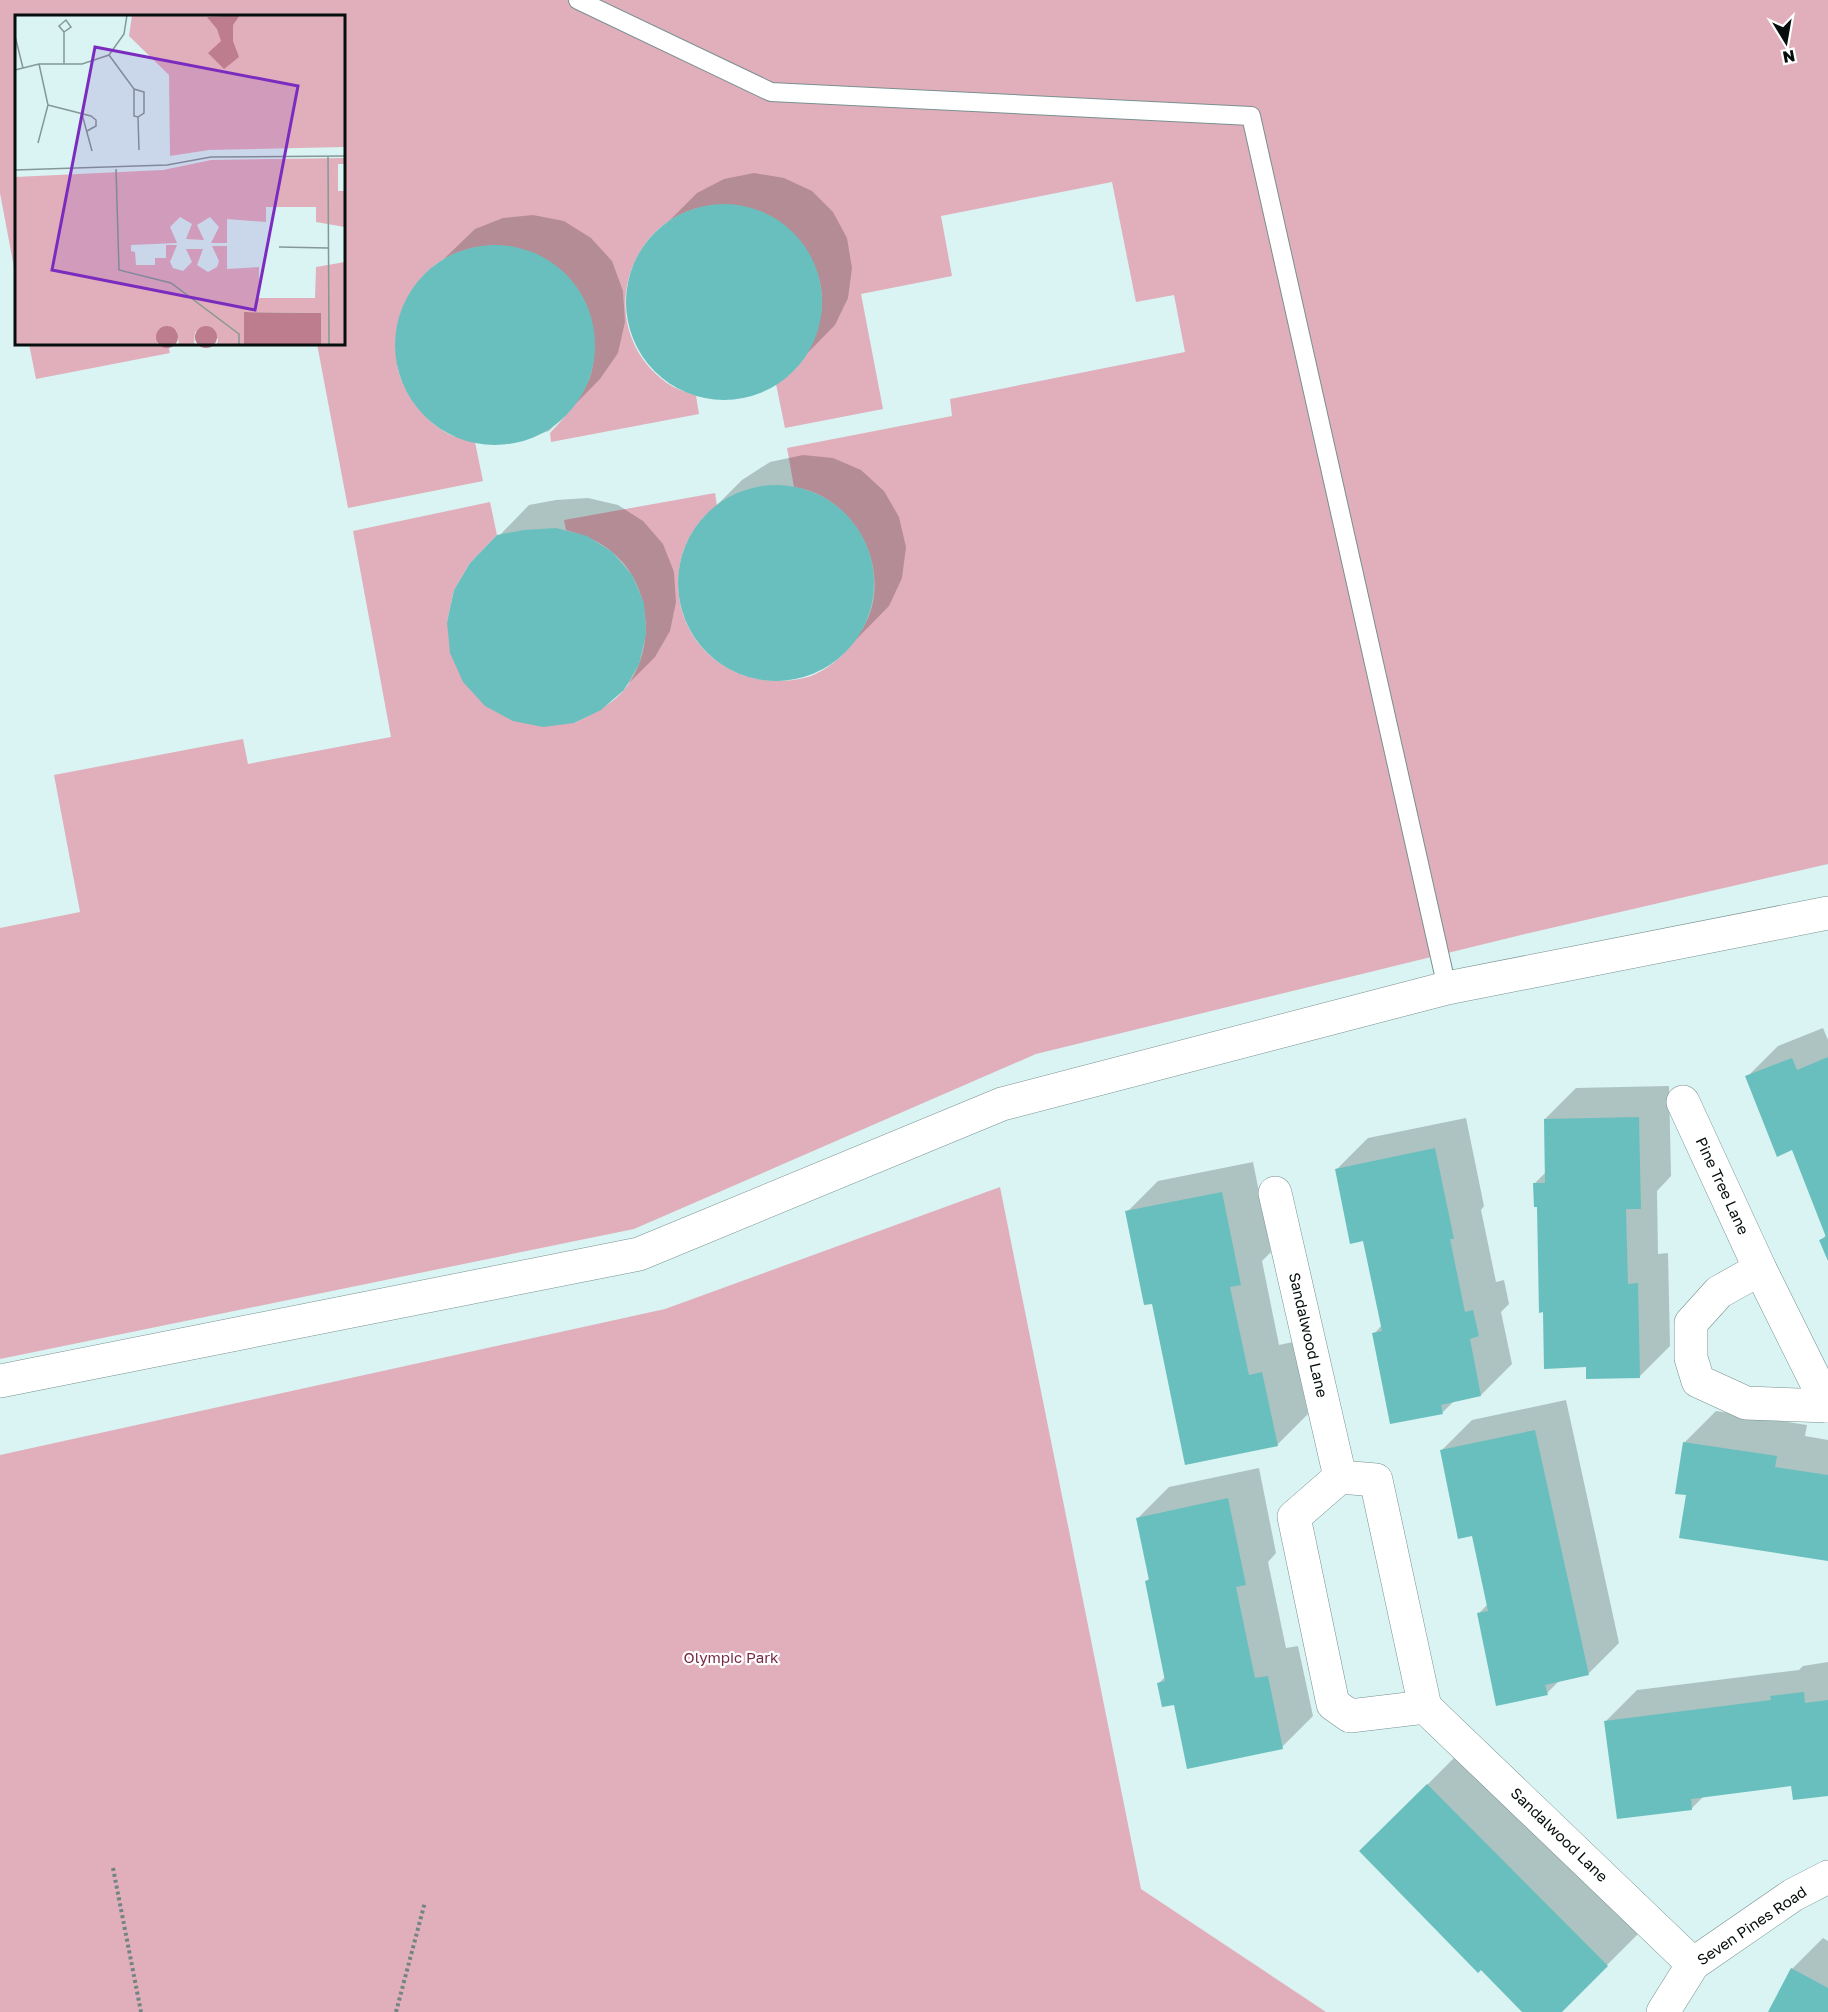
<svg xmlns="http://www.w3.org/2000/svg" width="1828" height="2012" font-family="'Golos Text',sans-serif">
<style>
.green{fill:#e1afbb}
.shadow{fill:#0003}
.building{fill:#69bfbe}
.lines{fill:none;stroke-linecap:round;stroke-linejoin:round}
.lane-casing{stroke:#789090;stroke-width:20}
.street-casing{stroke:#789090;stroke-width:34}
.path{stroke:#728483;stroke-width:4;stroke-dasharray:3 3;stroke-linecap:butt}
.lane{stroke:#fff;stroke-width:18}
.street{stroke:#fff;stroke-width:33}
.labels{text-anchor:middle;stroke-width:4.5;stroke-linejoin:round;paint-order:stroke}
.street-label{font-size:15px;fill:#050e0d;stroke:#fff}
.park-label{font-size:15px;fill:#782945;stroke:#fff}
.inset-road{fill:none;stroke:#849897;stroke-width:1.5}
.view{fill:#7b2cbf;fill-opacity:0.15;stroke:#7b2cbf;stroke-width:3}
.inset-edge{fill:none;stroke:#050e0d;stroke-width:3}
</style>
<rect width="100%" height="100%" fill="#d9f4f3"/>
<!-- green -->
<g class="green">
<path d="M0 0H1828V864L1521 935 1036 1054 634 1229 0 1359V928L80 912 54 775 243 739 248 764 391 737 353 531 490 502 497 535 470 563 454 590 447 622 574 723C592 714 610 706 624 690 657 650 652 584 612 552 598 540 583 535 566 530L564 520 715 493 717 506C701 516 689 535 683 552 659 632 729 698 808 677 821 673 836 662 845 652 856 640 866 626 871 610 887 557 849 495 794 487L787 448 952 416 950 399 1185 352 1174 295 1136 302 1112 182 941 216 952 276 861 294 883 409 785 428 776 384C805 368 822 332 822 300 822 274 809 250 791 232 776 217 759 209 739 206 636 191 583 322 667 383 675 389 687 392 696 396L699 414 551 442 550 433C563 419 577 404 586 386 594 372 595 353 594 337 588 245 464 211 413 289 398 312 393 335 397 363 400 391 427 425 453 436 460 438 468 440 475 442L483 481 348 508 317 344H344V16H16V278L0 193Z"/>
<path d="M29 344H168L170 353 36 379Z"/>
<path d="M1000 1187 1141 1889 1326 2012H0V1455L665 1309Z"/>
</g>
<!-- shadow -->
<g class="shadow">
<path d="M754 173 784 178 812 191 833 212 847 238 852 268 848 298 835 325 782 379 756 393 726 399 696 395 669 382 647 361 632 334 626 305 631 274 644 246 697 193 724 179Z"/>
<path d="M533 215 564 221 591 238 612 261 623 291 625 322 618 353 600 379 549 431 514 441 483 443 452 434 427 417 409 393 398 365 397 335 404 306 421 281 475 229 503 218Z"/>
<path d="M803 455 833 458 861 470 884 491 899 517 906 547 902 578 889 606 836 660 809 675 779 681 745 675 716 660 694 635 681 604 679 570 689 539 710 512 742 480 770 462Z"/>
<path d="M588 498 618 505 643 521 663 544 674 572 676 602 670 631 655 657 623 689 498 537 529 505 556 500Z"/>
<path d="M1823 1028 1828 1040V1257L1821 1240 1827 1234 1793 1148 1747 1077 1778 1046Z"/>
<path d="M1669 1086 1671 1176 1657 1191 1658 1254 1668 1253 1670 1346 1639 1377 1588 1366 1544 1311 1538 1206 1535 1183 1546 1172 1545 1119 1576 1088Z"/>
<path d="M1466 1118 1484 1206 1481 1210 1496 1282 1504 1280 1509 1304 1501 1312 1512 1364 1481 1395 1454 1401 1443 1412 1374 1334 1382 1325 1365 1239 1337 1169 1368 1138Z"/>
<path d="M1253 1162 1271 1252 1262 1261 1279 1345 1293 1342 1308 1414 1277 1445 1153 1302 1127 1212 1158 1181Z"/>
<path d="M1566 1400 1619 1643 1588 1674 1560 1680 1547 1693 1478 1614 1488 1604 1473 1535 1441 1451 1472 1420Z"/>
<path d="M1716 1411 1807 1425 1805 1436 1828 1440V1559L1687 1493 1685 1442Z"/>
<path d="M1259 1468 1276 1553 1268 1562 1286 1648 1298 1646 1313 1716 1282 1747 1175 1703 1159 1683 1166 1676 1146 1581 1150 1578 1138 1518 1169 1487Z"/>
<path d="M1828 1662V1794L1792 1784 1704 1796 1691 1809 1606 1721 1637 1690 1799 1670 1803 1666Z"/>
<path d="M1458 1754 1638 1934 1560 2012H1525L1361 1851Z"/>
<path d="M1823 1938 1828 1941V2012H1769L1792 1969Z"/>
</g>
<!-- building -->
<g class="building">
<circle cx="724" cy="302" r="98"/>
<circle cx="495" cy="345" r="100"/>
<circle cx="776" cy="583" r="98"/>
<path d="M556 528 587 536 612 552 632 575 644 603 646 634 639 664 624 690 601 710 574 723 543 727 513 721 485 706 463 682 450 653 447 622 454 590 470 563 497 535 524 530Z"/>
<path d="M1828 1057V1261L1819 1240 1826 1237 1792 1150 1777 1157 1745 1076 1792 1058 1797 1070Z"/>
<path d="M1639 1117 1641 1209H1626L1628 1284 1638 1283 1640 1378 1586 1379V1367L1544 1369 1543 1312 1539 1313 1537 1207H1534L1533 1183H1545L1544 1119Z"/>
<path d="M1435 1148 1454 1239H1450L1465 1312 1473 1310 1479 1336 1470 1339 1481 1396 1441 1405 1443 1414 1390 1424 1372 1333 1382 1331 1363 1241 1350 1244 1335 1169Z"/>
<path d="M1222 1192 1241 1285 1230 1287 1249 1375 1262 1372 1278 1446 1185 1465 1152 1304 1144 1305 1125 1211Z"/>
<path d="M1535 1430 1589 1675 1545 1685 1548 1695 1496 1706 1477 1613 1488 1611 1472 1536 1458 1539 1440 1450Z"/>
<path d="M1683 1442 1777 1456 1775 1467 1828 1475V1561L1679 1538 1686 1495 1675 1494Z"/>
<path d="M1228 1498 1246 1585 1236 1587 1255 1678 1268 1676 1283 1749 1187 1769 1174 1705 1162 1707 1157 1683 1165 1681 1145 1581 1149 1580 1136 1518Z"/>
<path d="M1804 1692 1805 1703 1828 1700V1796L1793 1800 1791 1786 1691 1799 1692 1810 1617 1819 1604 1721 1771 1700 1770 1696Z"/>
<path d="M1427 1784 1608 1966 1562 2012H1522L1481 1970 1478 1973 1359 1851Z"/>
<path d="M1791 1968 1828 1988V2012H1768Z"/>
</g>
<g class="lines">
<!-- lane casing -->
<g class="lane-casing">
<path id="lane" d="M578 0 771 92 1251 116 1447 988"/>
</g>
<!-- street casing -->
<g class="street-casing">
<g id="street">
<path d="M1683 1102 1760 1269 1828 1406"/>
<path d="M1275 1193 1340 1477"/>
<path d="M1760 1269 1719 1292 1691 1323V1358L1698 1381 1746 1403 1828 1406"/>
<path d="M0 1381 639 1254 1002 1104 1447 988 1828 913"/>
<path d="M1425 1707 1350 1716 1333 1704 1294 1517 1340 1477 1376 1480 1425 1707 1693 1964"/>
<path d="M1663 2012 1693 1964 1793 1895 1828 1877"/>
</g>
</g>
<!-- path -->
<g class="path">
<path d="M113 1868 141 2012"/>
<path d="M396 2012 425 1902"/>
</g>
<!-- lane -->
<use href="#lane" class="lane"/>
<!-- street -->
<use href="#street" class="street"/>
</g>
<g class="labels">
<!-- street labels -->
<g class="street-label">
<text transform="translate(1722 1186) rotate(65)" y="5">Pine Tree Lane</text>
<text transform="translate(1308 1335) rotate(77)" y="5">Sandalwood Lane</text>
<text transform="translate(1559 1835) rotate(44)" y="5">Sandalwood Lane</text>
<text transform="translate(1752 1926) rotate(-34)" y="5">Seven Pines Road</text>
</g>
<!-- park labels -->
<g class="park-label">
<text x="731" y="1663">Olympic Park</text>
</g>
</g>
<!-- overview -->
<g transform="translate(15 15)">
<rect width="330" height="330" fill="#d9f4f3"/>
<path d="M117 0H330V132L194 135 155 141 154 60 114 21ZM330 143V149H323V176H330V212L301 207V192H251V207L212 204V228H196L204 212 195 202 182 210 189 225 171 224 177 209 165 202 155 212 162 228 116 230V236L120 237 121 250H140V243H151V230H162L155 247 158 253 168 256 177 247 171 234H188L182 250 193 257 202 252 204 246 197 231H212V254L244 252V283H300L301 252 330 247V330H306V298L230 297 229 330H202L203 324 187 312 180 317 179 330H164L162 316 150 312 141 330H0V162L148 155 196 145Z" fill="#e1afbb"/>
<path d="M225 0 218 10V26L224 42 209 54 193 38 206 26 202 14 192 2ZM229 297 306 298V330H229ZM180 322a11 11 0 1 1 22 0a11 11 0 1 1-22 0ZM141 322a11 11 0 1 1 22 0a11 11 0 1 1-22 0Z" fill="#be7d8f"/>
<path class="inset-road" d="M0 21 8 53M94 40 119 74V101L123 102 129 98V77L119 74M49 49V17L44 11 51 5 56 12 49 17M0 55 24 49H67L94 40 109 19 112 0M33 90 76 101 81 105V111L72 116M67 99 77 136M123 102 124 135M23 128 33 90 24 49M313 141 314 330M101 154 104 255 156 268 224 319V330M0 155 152 150 196 142 330 141M264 232 313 233"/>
<path class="view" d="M80 32 283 71 240 295 37 255Z"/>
<rect width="330" height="330" class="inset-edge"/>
</g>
<!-- north arrow -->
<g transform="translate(1786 42) rotate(169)" stroke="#ffffff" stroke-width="4.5" paint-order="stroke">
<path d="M0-4.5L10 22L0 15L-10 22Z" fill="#050e0d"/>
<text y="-9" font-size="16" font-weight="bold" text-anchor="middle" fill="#050e0d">N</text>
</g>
</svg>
